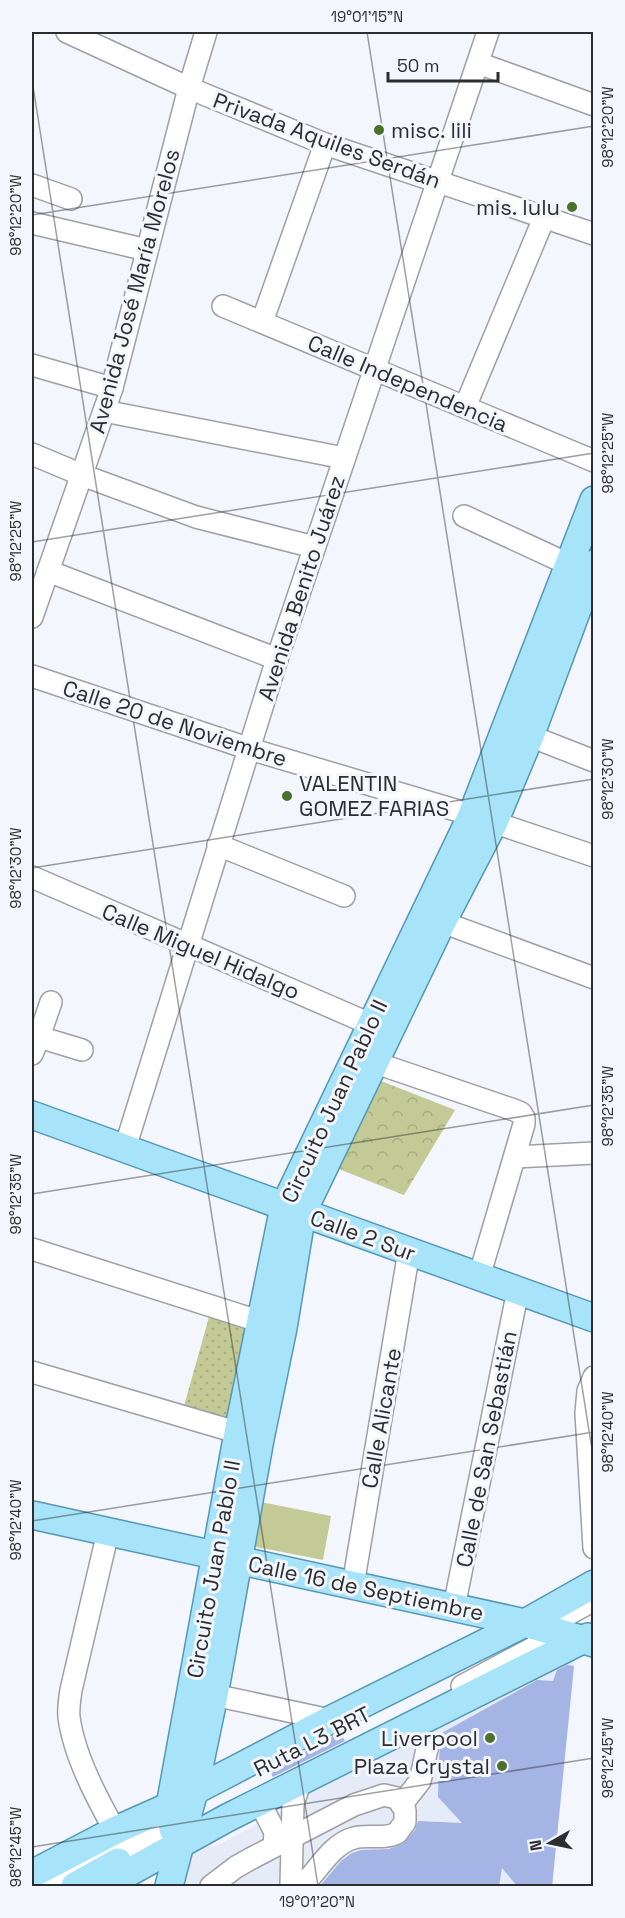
<svg xmlns="http://www.w3.org/2000/svg" width="625" height="1918" font-family="'Space Grotesk',sans-serif">
<style>
.built{fill:#e6ebf8}
.grass{fill:#c3ca95}
.park{fill:url(#park-crowns)}
.garden{fill:url(#garden-dots)}
.building{fill:#a4b5e5}
.lines{fill:none;stroke-linecap:round;stroke-linejoin:round}
.minor-casing{stroke:#9ea0a6;stroke-width:24}
.major-casing{stroke:#5698b1;stroke-width:30}
.minor{stroke:#fff;stroke-width:21}
.major{stroke:#a7e4fa;stroke-width:27}
.ticks{fill:none;stroke:#2c2d2f;stroke-width:1.5;stroke-opacity:0.45}
.poi-dot{fill:#4a702a;stroke:#f3f6fc;stroke-width:2}
.labels{text-anchor:middle;stroke-width:6;stroke-linejoin:round;paint-order:stroke}
.poi-label{font-size:22px;fill:#2c2d2f;stroke:#f3f6fc;text-anchor:end}
.street-label{font-size:22px;fill:#2c2d2f;stroke:#f3f6fc}
.neatline{fill:none;stroke:#2c2d2f;stroke-width:2}
.ticks-label{font-size:15px;text-anchor:middle;fill:#2c2d2f}
</style>
<defs>
<pattern id="park-crowns" width="20" height="18" patternUnits="userSpaceOnUse" patternTransform="scale(1.5)"><rect width="20" height="18" fill="#c3ca95"/><path d="M2 6a3 3 0 1 1 6 0M12 15a3 3 0 1 1 6 0" fill="none" stroke="#a8ae81"/></pattern>
<pattern id="garden-dots" width="8" height="8" patternUnits="userSpaceOnUse" patternTransform="scale(1.5)"><rect width="8" height="8" fill="#c3ca95"/><path d="M2 2h.1M6 6h.1" fill="none" stroke="#a8ae81" stroke-width="1.8" stroke-linecap="round"/></pattern>
</defs>
<rect width="100%" height="100%" fill="#f3f6fc"/>
<!-- built -->
<path class="built" d="M576 1647 552 1886H180L185 1860 197 1847 215 1846 266 1820 347 1772Z"/>
<!-- grass -->
<path class="grass" d="M261 1502 331 1516 323 1560 252 1546Z"/>
<!-- park -->
<path class="park" d="M381 1081 455 1110 404 1195 334 1167Z"/>
<!-- garden -->
<path class="garden" d="M209 1317 254 1326 237 1420 184 1406Z"/>
<!-- building -->
<g class="building">
<path d="M567 1665 574 1666 552 1887H518L502 1868 499 1887H319L341 1861 352 1853 361 1850 389 1849 402 1844 415 1830 418 1821 462 1823 438 1797 440 1734 537 1680 553 1681 557 1670Z"/>
<path d="M340 1732 345 1741 273 1777 269 1771Z"/>
</g>
<g class="lines">
<!-- minor casing -->
<g class="minor-casing">
<g id="minor">
<path d="M67 32 189 88 325 144 594 234"/>
<path d="M478 63 594 105"/>
<path d="M32 185 71 199"/>
<path d="M32 223 147 250"/>
<path d="M223 306 594 461"/>
<path d="M262 322 325 144"/>
<path d="M32 365 112 388"/>
<path d="M465 407 544 218"/>
<path d="M104 411 344 458"/>
<path d="M32 454 82 475 196 517 314 547"/>
<path d="M464 516 570 565"/>
<path d="M48 571 277 659"/>
<path d="M32 617 112 388 189 88 206 32"/>
<path d="M32 676 250 749 472 815 594 856"/>
<path d="M530 736 594 761"/>
<path d="M218 845 344 896"/>
<path d="M32 877 370 1024"/>
<path d="M442 922 594 978"/>
<path d="M51 1002 39 1037 82 1050"/>
<path d="M32 1054 39 1037"/>
<path d="M376 1063 514 1110 521 1113 524 1118V1124L479 1277"/>
<path d="M125 1148 277 659 488 32"/>
<path d="M515 1157 594 1153"/>
<path d="M32 1249 274 1326"/>
<path d="M32 1372 253 1437"/>
<path d="M594 1377 588 1391 586 1413 594 1548"/>
<path d="M108 1532 71 1690C70 1698 68 1708 69 1717 75 1766 112 1824 136 1869"/>
<path d="M353 1585 409 1251"/>
<path d="M454 1607 518 1290"/>
<path d="M536 1632 594 1600"/>
<path d="M462 1686 559 1634"/>
<path d="M214 1695 330 1720"/>
<path d="M259 1801 275 1832 274 1846"/>
<path d="M402 1804 420 1781 427 1749"/>
<path d="M122 1855 155 1837 176 1834"/>
<path d="M44 1886 133 1837"/>
<path d="M211 1886 236 1867 252 1858 354 1805 384 1795 397 1798 405 1810V1822L397 1833C384 1840 368 1834 354 1838 331 1844 318 1871 302 1886"/>
<path d="M291 1886 293 1804 301 1780"/>
</g>
</g>
<!-- major casing -->
<g class="major-casing">
<g id="major">
<path d="M32 1115 594 1318"/>
<path d="M32 1515 525 1623 594 1643"/>
<path d="M181 1843 173 1829 170 1806 238 1433 284 1207 472 815 594 500"/>
<path d="M32 1874 116 1830 170 1806 194 1791 330 1720 525 1623 594 1584"/>
<path d="M75 1886 118 1862"/>
<path d="M104 1886 227 1818 588 1637"/>
<path d="M169 1886 194 1791 214 1695 260 1439 283 1328 302 1213 442 922 494 822 530 736 594 564"/>
</g>
</g>
<!-- minor -->
<use href="#minor" class="minor"/>
<!-- major -->
<use href="#major" class="major"/>
</g>
<!-- ticks -->
<path class="ticks" d="M367 32 594 1462M32 80 318 1886M32 215 594 126M32 542 594 453M32 868 594 779M32 1194 594 1105M32 1521 594 1432M32 1847 594 1758"/>
<!-- markers -->
<g class="poi-dot">
<circle cx="379" cy="130" r="6"/>
<circle cx="572" cy="207" r="6"/>
<circle cx="287" cy="796" r="6"/>
<circle cx="490" cy="1738" r="6"/>
<circle cx="502" cy="1766" r="6"/>
</g>
<g class="labels">
<!-- poi labels -->
<g class="poi-label">
<text x="391" y="138" text-anchor="start">misc. lili</text>
<text x="560" y="215">mis. lulu</text>
<text x="299" y="791" text-anchor="start">VALENTIN<tspan x="299" dy="25">GOMEZ FARIAS</tspan></text>
<text x="478" y="1746">Liverpool</text>
<text x="490" y="1774">Plaza Crystal</text>
</g>
<!-- street labels -->
<g class="street-label">
<text transform="translate(327 140) rotate(20)" y="8">Privada Aquiles Serdán</text>
<text transform="translate(134 291) rotate(-75)" y="8">Avenida José María Morelos</text>
<text transform="translate(408 383) rotate(23)" y="8">Calle Independencia</text>
<text transform="translate(301 588) rotate(-72)" y="8">Avenida Benito Juárez</text>
<text transform="translate(175 723) rotate(18)" y="8">Calle 20 de Noviembre</text>
<text transform="translate(201 951) rotate(23)" y="8">Calle Miguel Hidalgo</text>
<text transform="translate(334 1101) rotate(-65)" y="8">Circuito Juan Pablo II</text>
<text transform="translate(363 1235) rotate(20)" y="8">Calle 2 Sur</text>
<text transform="translate(381 1418) rotate(-80)" y="8">Calle Alicante</text>
<text transform="translate(486 1449) rotate(-79)" y="8">Calle de San Sebastián</text>
<text transform="translate(213 1569) rotate(-80)" y="8">Circuito Juan Pablo II</text>
<text transform="translate(366 1588) rotate(12)" y="8">Calle 16 de Septiembre</text>
<text transform="translate(312 1741) rotate(-27)" y="8">Ruta L3 BRT</text>
</g>
</g>
<!-- border -->
<rect width="625" height="1918" fill="none" stroke="#f3f6fc" stroke-width="66"/>
<!-- north arrow -->
<g transform="translate(550 1843) rotate(261)" stroke="#f3f6fc" stroke-width="4.5" paint-order="stroke">
<path d="M0-4.5L10 22L0 15L-10 22Z" fill="#2c2d2f"/>
<text y="-9" font-size="16" font-weight="bold" text-anchor="middle" fill="#2c2d2f">N</text>
</g>
<!-- scale -->
<path d="M388 72v9h110v-9" fill="none" stroke="#2c2d2f" stroke-width="3"/>
<text x="397" y="72" font-size="18" fill="#2c2d2f" stroke="#f3f6fc" stroke-width="4.5" paint-order="stroke">50 m</text>
<rect x="33" y="33" width="559" height="1852" class="neatline"/>
<g class="ticks-label">
<text x="367" y="22">19°01'15"N</text>
<text transform="translate(608 127) rotate(-90)" y="5">98°12'20"W</text>
<text transform="translate(16 215) rotate(-90)" y="5">98°12'20"W</text>
<text transform="translate(608 453) rotate(-90)" y="5">98°12'25"W</text>
<text transform="translate(16 541) rotate(-90)" y="5">98°12'25"W</text>
<text transform="translate(608 779) rotate(-90)" y="5">98°12'30"W</text>
<text transform="translate(16 868) rotate(-90)" y="5">98°12'30"W</text>
<text transform="translate(608 1106) rotate(-90)" y="5">98°12'35"W</text>
<text transform="translate(16 1194) rotate(-90)" y="5">98°12'35"W</text>
<text transform="translate(608 1432) rotate(-90)" y="5">98°12'40"W</text>
<text transform="translate(16 1520) rotate(-90)" y="5">98°12'40"W</text>
<text transform="translate(608 1758) rotate(-90)" y="5">98°12'45"W</text>
<text transform="translate(16 1847) rotate(-90)" y="5">98°12'45"W</text>
<text x="317" y="1907">19°01'20"N</text>
</g>
</svg>
